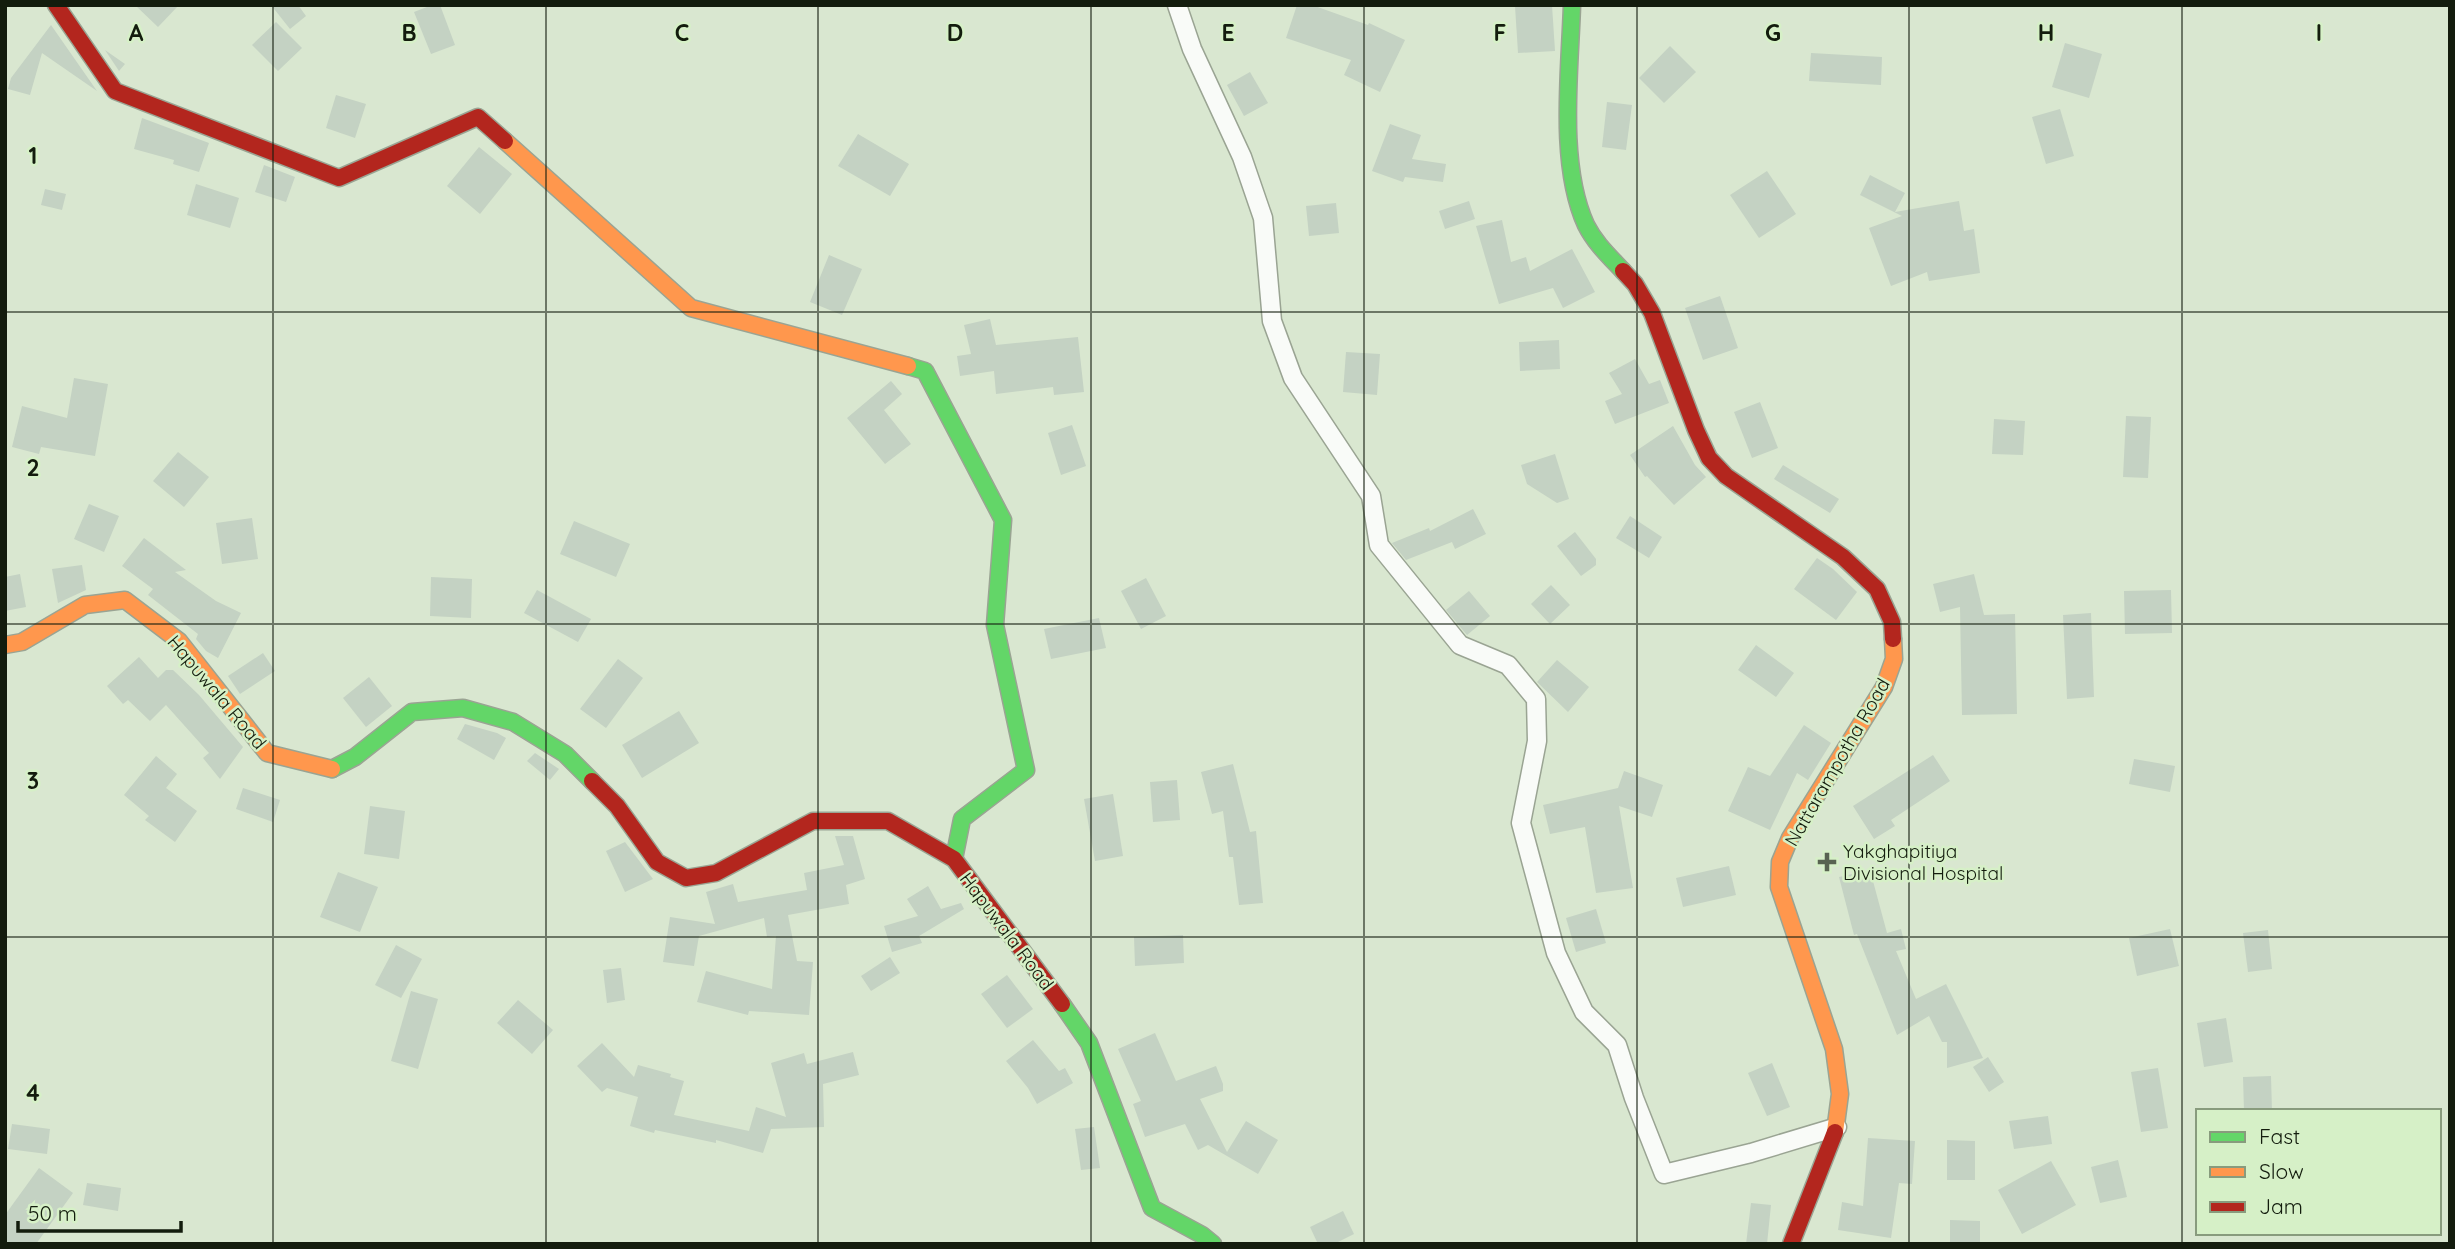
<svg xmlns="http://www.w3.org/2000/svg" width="2455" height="1249" font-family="Quicksand,sans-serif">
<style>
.building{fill:#c4d2c3}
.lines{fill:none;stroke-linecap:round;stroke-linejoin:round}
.street-casing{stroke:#9aa493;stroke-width:21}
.fast-casing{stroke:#9aa493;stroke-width:19}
.slow-casing{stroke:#9aa493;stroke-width:19}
.jam-casing{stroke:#9aa493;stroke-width:19}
.street{stroke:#f9fbf8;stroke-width:18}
.fast{stroke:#63d668;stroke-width:16}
.slow{stroke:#ff974d;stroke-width:16}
.jam{stroke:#b3261e;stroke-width:16}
.grid{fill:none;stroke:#131c0d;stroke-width:2;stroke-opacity:0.55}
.poi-dot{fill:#586351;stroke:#d6f0c7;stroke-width:2.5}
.labels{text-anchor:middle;stroke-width:5;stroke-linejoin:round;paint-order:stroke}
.street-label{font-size:19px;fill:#131c0d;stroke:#d6f0c7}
.poi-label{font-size:19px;fill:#131c0d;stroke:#d6f0c7;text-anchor:start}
.grid-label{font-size:23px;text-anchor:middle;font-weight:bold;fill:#131c0d;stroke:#d6f0c7;stroke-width:5;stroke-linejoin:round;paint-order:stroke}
</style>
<rect width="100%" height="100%" fill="#d9e7d0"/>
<!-- building -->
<g class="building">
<path d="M135 5H179L158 27Z"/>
<path d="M271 5H298L306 16 290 29Z"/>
<path d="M432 5H440L455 45 431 54 414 12Z"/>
<path d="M1297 5H1312L1368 25 1369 23 1405 40 1380 92 1344 75 1351 60 1286 38Z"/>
<path d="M1552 5 1555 51 1518 53 1515 6Z"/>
<path d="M276 22 302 48 278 71 252 45Z"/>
<path d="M51 25 97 91 42 53 30 95 8 89 11 78Z"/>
<path d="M2065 43 2102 54 2089 98 2052 87Z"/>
<path d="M1670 46 1696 72 1664 103 1639 78Z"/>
<path d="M105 50 125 64 119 71Z"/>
<path d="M1811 53 1882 57 1881 85 1809 81Z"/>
<path d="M1250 72 1268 103 1244 116 1227 85Z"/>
<path d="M336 95 366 104 355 138 326 128Z"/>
<path d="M1607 102 1632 105 1626 150 1602 147Z"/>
<path d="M2060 109 2074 156 2046 164 2032 117Z"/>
<path d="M142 118 209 143 199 172 173 164 174 160 134 149Z"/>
<path d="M1390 124 1421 135 1412 159 1446 164 1443 182 1405 177 1403 182 1372 171Z"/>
<path d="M858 134 909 164 890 196 838 166Z"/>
<path d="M479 147 512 174 480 214 447 186Z"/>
<path d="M264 165 295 177 286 202 255 192Z"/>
<path d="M1767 171 1796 214 1759 238 1730 195Z"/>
<path d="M1870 175 1905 193 1895 212 1959 201 1964 231 1974 229 1980 273 1929 281 1927 272 1891 286 1869 228 1902 216 1860 195Z"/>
<path d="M196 184 239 198 230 228 187 215Z"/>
<path d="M45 189 66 194 62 210 41 205Z"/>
<path d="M1469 201 1475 219 1445 229 1439 211Z"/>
<path d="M1336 203 1339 233 1309 236 1306 206Z"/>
<path d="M1502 220 1511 262 1526 257 1530 271 1572 249 1595 292 1563 308 1553 288 1499 304 1476 226Z"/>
<path d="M829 255 862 269 842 315 810 302Z"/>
<path d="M1720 296 1738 348 1703 360 1685 308Z"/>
<path d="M990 319 996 345 1078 337 1084 392 1054 395 1053 387 996 394 994 371 960 376 957 356 971 354 964 325Z"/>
<path d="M1559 340 1560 369 1520 371 1519 342Z"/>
<path d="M1346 352 1380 354 1377 395 1343 392Z"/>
<path d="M1635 359 1649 384 1660 380 1669 403 1615 424 1605 401 1622 394 1609 373Z"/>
<path d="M74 378 108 384 95 456 41 447 39 454 12 447 22 406 67 418Z"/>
<path d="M891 381 902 394 884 410 911 444 885 464 847 418Z"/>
<path d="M1760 402 1778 448 1752 458 1734 412Z"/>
<path d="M2126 416 2151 417 2148 478 2123 477Z"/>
<path d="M1994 419 2025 421 2023 455 1992 454Z"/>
<path d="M1072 425 1086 466 1061 475 1048 433Z"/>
<path d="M1673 426 1695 465 1706 477 1674 505 1647 476 1645 477 1630 455Z"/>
<path d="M178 452 209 477 184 507 153 481Z"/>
<path d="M1555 454 1569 499 1557 503 1527 484 1521 465Z"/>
<path d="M1783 465 1839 499 1830 513 1774 479Z"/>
<path d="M89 504 119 516 104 552 74 539Z"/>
<path d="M1473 509 1486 534 1455 549 1452 542 1406 560 1392 543 1429 528 1430 531Z"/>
<path d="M1630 516 1662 537 1649 558 1616 538Z"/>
<path d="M252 518 258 559 222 564 216 523Z"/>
<path d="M574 521 630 544 616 577 560 554Z"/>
<path d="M1575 532 1596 559V565L1581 576 1557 546Z"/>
<path d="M144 538 186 570 175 572 216 601 241 613 218 658 206 651 196 639 198 634 148 595 153 589 122 566Z"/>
<path d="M1817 558 1833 569 1857 592 1836 620 1794 589Z"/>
<path d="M82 565 86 590 58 603 52 569Z"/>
<path d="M20 574 26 607 5 611V577Z"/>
<path d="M1974 574 1984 615 2015 614 2017 714 1962 715 1960 607 1940 612 1933 584Z"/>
<path d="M431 577 472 579 471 618 430 616Z"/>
<path d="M1146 578 1166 616 1141 629 1121 591Z"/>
<path d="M1551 585 1570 605 1550 624 1531 604Z"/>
<path d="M537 590 591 619 578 642 524 613Z"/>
<path d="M2171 590 2172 633 2125 634 2124 591Z"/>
<path d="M1469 591 1490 616 1467 635 1446 610Z"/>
<path d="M2091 613 2094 697 2067 699 2063 615Z"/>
<path d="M1099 618 1106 648 1051 659 1044 629Z"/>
<path d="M1756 645 1794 673 1776 697 1738 670Z"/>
<path d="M263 653 275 671 240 694 228 676Z"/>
<path d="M139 657 158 678 166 670H173L199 695 243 747 220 779 203 758 209 753 166 705 150 721 128 700 123 704 107 686Z"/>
<path d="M618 659 643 678 606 728 580 709Z"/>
<path d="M1557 660 1589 687 1568 712 1537 682Z"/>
<path d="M369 677 392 706 366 727 343 698Z"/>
<path d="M679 711 699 743 642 778 622 745Z"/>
<path d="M465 724 497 733 506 738 494 760 457 739Z"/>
<path d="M1804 725 1831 743 1808 780 1797 773 1770 830 1728 811 1748 767 1770 776Z"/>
<path d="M535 753 559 769 550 780 527 761Z"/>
<path d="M1933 755 1950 781 1891 820 1895 826 1874 839 1853 806Z"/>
<path d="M156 756 177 774 166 788 197 811 175 842 145 820 149 816 124 795Z"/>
<path d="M2134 759 2175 766 2170 792 2129 784Z"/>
<path d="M1233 764 1250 832 1256 831 1263 903 1239 905 1233 857H1229L1223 811 1212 814 1201 772Z"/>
<path d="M1624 771 1663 785 1652 817 1619 806 1633 888 1596 893 1585 827 1550 834 1543 805 1618 788Z"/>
<path d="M1177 780 1180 820 1153 822 1150 782Z"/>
<path d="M243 788 280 800 273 822 236 809Z"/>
<path d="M1113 794 1123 856 1095 861 1084 799Z"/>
<path d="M370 806 405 811 399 859 364 854Z"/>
<path d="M835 836H853L865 879 846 885 849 904 788 915 797 961 813 962 809 1015 749 1011 748 1015 697 1002 706 971 772 989 776 936 767 937 764 918 699 936 694 966 663 962 670 917 715 924 706 892 733 884 738 902 807 890 804 873 844 865Z"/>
<path d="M625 842 653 879 625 892 606 851Z"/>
<path d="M1729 866 1736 895 1683 907 1676 878Z"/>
<path d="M1870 870 1887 933 1901 929 1906 949 1896 951 1916 999 1946 984 1983 1058 1947 1068V1042H1942L1929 1016 1897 1035 1857 934 1854 935 1839 877Z"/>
<path d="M338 872 378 887 360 932 320 917Z"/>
<path d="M928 886 941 909 961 903 964 909 919 936 922 943 892 952 884 926 918 916 907 899Z"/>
<path d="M1596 909 1606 943 1576 952 1566 918Z"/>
<path d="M2170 929 2179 966 2137 976 2129 938Z"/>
<path d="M2268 930 2272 969 2248 972 2243 933Z"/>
<path d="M1183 935 1184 963 1135 966 1134 937Z"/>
<path d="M396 945 422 959 401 998 375 985Z"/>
<path d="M890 957 900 973 871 991 861 976Z"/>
<path d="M621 968 625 1000 607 1003 603 970Z"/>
<path d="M1007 975 1033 1009 1007 1028 981 994Z"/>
<path d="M411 991 438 999 418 1069 391 1061Z"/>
<path d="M518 1000 553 1030 532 1054 497 1023Z"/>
<path d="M2226 1018 2233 1062 2204 1067 2197 1023Z"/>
<path d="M1155 1033 1176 1081 1216 1066 1223 1084V1091L1200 1099 1227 1152 1246 1121 1278 1140 1258 1174 1208 1145 1198 1150 1185 1124 1145 1137 1133 1104 1141 1101 1118 1049Z"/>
<path d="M1033 1040 1059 1071 1065 1068 1073 1083 1037 1104 1028 1088 1006 1061Z"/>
<path d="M602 1043 634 1077 638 1065 671 1074 670 1077 684 1081 674 1115 749 1131 756 1107 786 1117 771 1063 804 1053 807 1064 853 1052 859 1075 823 1084 824 1127 771 1129 763 1153 716 1140V1143L655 1130 654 1133 630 1126 638 1097 607 1088 602 1092 577 1066Z"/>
<path d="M1988 1057 2004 1082 1989 1092 1973 1067Z"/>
<path d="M1772 1063 1790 1107 1767 1116 1748 1073Z"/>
<path d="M2158 1068 2168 1128 2141 1132 2131 1072Z"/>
<path d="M2271 1076 2272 1111H2244L2243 1077Z"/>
<path d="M2048 1116 2052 1144 2014 1149 2009 1121Z"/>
<path d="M12 1124 50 1129 47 1154 8 1149Z"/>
<path d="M1094 1127 1100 1168 1081 1170 1075 1129Z"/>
<path d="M1868 1138 1915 1141 1912 1184 1899 1183 1891 1238 1838 1230 1842 1202 1863 1206Z"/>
<path d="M1947 1140 1975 1141V1180H1947Z"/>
<path d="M2118 1160 2127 1197 2100 1203 2091 1167Z"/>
<path d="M2051 1161 2076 1205 2022 1234 1998 1190Z"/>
<path d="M39 1168 73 1193 36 1244H5V1215Z"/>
<path d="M87 1183 121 1188 118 1211 83 1205Z"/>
<path d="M1751 1203 1771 1205 1767 1244H1746Z"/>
<path d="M1343 1211 1354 1234 1334 1244H1318L1310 1227Z"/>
<path d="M1950 1220 1980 1221V1244H1950Z"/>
</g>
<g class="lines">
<!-- street casing -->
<g class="street-casing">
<path id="street" d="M1177 5 1192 49 1242 157 1263 218 1272 321 1293 378 1371 496 1379 545 1460 645 1508 665 1536 699 1537 741 1521 823 1556 953 1584 1012 1617 1045 1634 1098 1664 1174 1751 1153 1837 1127"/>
</g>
<!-- fast casing -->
<g class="fast-casing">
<g id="fast">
<path d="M1572 5C1570 71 1558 164 1586 225 1595 243 1609 256 1623 271"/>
<path d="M908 366 925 371 1003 520 995 625 1026 770 962 819 954 859"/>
<path d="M332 769 355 757 412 712 463 708 513 722 565 754 592 781"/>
<path d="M1062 1004 1089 1043 1152 1208 1202 1235 1213 1244"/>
</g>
</g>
<!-- slow casing -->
<g class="slow-casing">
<g id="slow">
<path d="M505 141 691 308 908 366"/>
<path d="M5 645 22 642 85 605 125 600 179 641 267 753 332 769"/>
<path d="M1835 1132 1840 1094 1834 1049 1779 887 1780 862 1790 838 1884 687 1894 659 1893 639"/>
</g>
</g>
<!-- jam casing -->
<g class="jam-casing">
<g id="jam">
<path d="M56 5 115 91 339 178 478 117 505 141"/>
<path d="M1623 271 1635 284 1652 313 1696 430 1709 458 1726 476 1843 557 1877 589 1892 622 1893 639"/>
<path d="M592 781 617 806 657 862 686 878 716 873 813 821H888L954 859 1062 1004"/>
<path d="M1791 1244 1835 1132"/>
</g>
</g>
<!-- street -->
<use href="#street" class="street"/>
<!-- fast -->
<use href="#fast" class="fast"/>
<!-- slow -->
<use href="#slow" class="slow"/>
<!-- jam -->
<use href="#jam" class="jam"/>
</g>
<!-- grid -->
<path class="grid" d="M273 5V1244M546 5V1244M818 5V1244M1091 5V1244M1364 5V1244M1637 5V1244M1909 5V1244M2182 5V1244M5 312H2450M5 624H2450M5 937H2450"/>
<!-- markers -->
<path class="poi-dot" d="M1823.5 851.5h7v7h7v7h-7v7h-7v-7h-7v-7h7z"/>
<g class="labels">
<!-- street labels -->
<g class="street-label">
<text transform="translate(217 692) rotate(50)" y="7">Hapuwala Road</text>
<text transform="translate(1837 762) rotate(-60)" y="7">Nattarampotha Road</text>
<text transform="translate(1007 931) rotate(53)" y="7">Hapuwala Road</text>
</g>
<!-- poi labels -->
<g class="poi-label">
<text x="1843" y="858">Yakghapitiya<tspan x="1843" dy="22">Divisional Hospital</tspan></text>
</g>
</g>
<g class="grid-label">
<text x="136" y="41">A</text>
<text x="409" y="41">B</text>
<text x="682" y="41">C</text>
<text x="955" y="41">D</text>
<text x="1228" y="41">E</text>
<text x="1500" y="41">F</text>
<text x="1773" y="41">G</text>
<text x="2046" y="41">H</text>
<text x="2319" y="41">I</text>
<text x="33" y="164">1</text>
<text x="33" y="476">2</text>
<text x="33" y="789">3</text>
<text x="33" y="1101">4</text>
</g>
<!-- border -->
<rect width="2455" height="1249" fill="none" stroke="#131c0d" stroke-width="14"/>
<!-- legend -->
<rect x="2196" y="1109" width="245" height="126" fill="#d6f0c7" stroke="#889b7d" stroke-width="2"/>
<rect x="2210" y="1132" width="35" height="10" fill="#63d668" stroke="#889b7d" stroke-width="2"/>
<text x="2259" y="1144" font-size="21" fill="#131c0d">Fast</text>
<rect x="2210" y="1167" width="35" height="10" fill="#ff974d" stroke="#889b7d" stroke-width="2"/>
<text x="2259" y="1179" font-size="21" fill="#131c0d">Slow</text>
<rect x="2210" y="1202" width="35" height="10" fill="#b3261e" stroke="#889b7d" stroke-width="2"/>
<text x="2259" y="1214" font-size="21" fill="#131c0d">Jam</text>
<!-- scale -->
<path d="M18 1221v10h163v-10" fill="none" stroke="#131c0d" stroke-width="3.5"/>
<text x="28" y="1221" font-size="21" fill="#131c0d" stroke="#d6f0c7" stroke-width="5" paint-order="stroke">50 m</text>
</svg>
